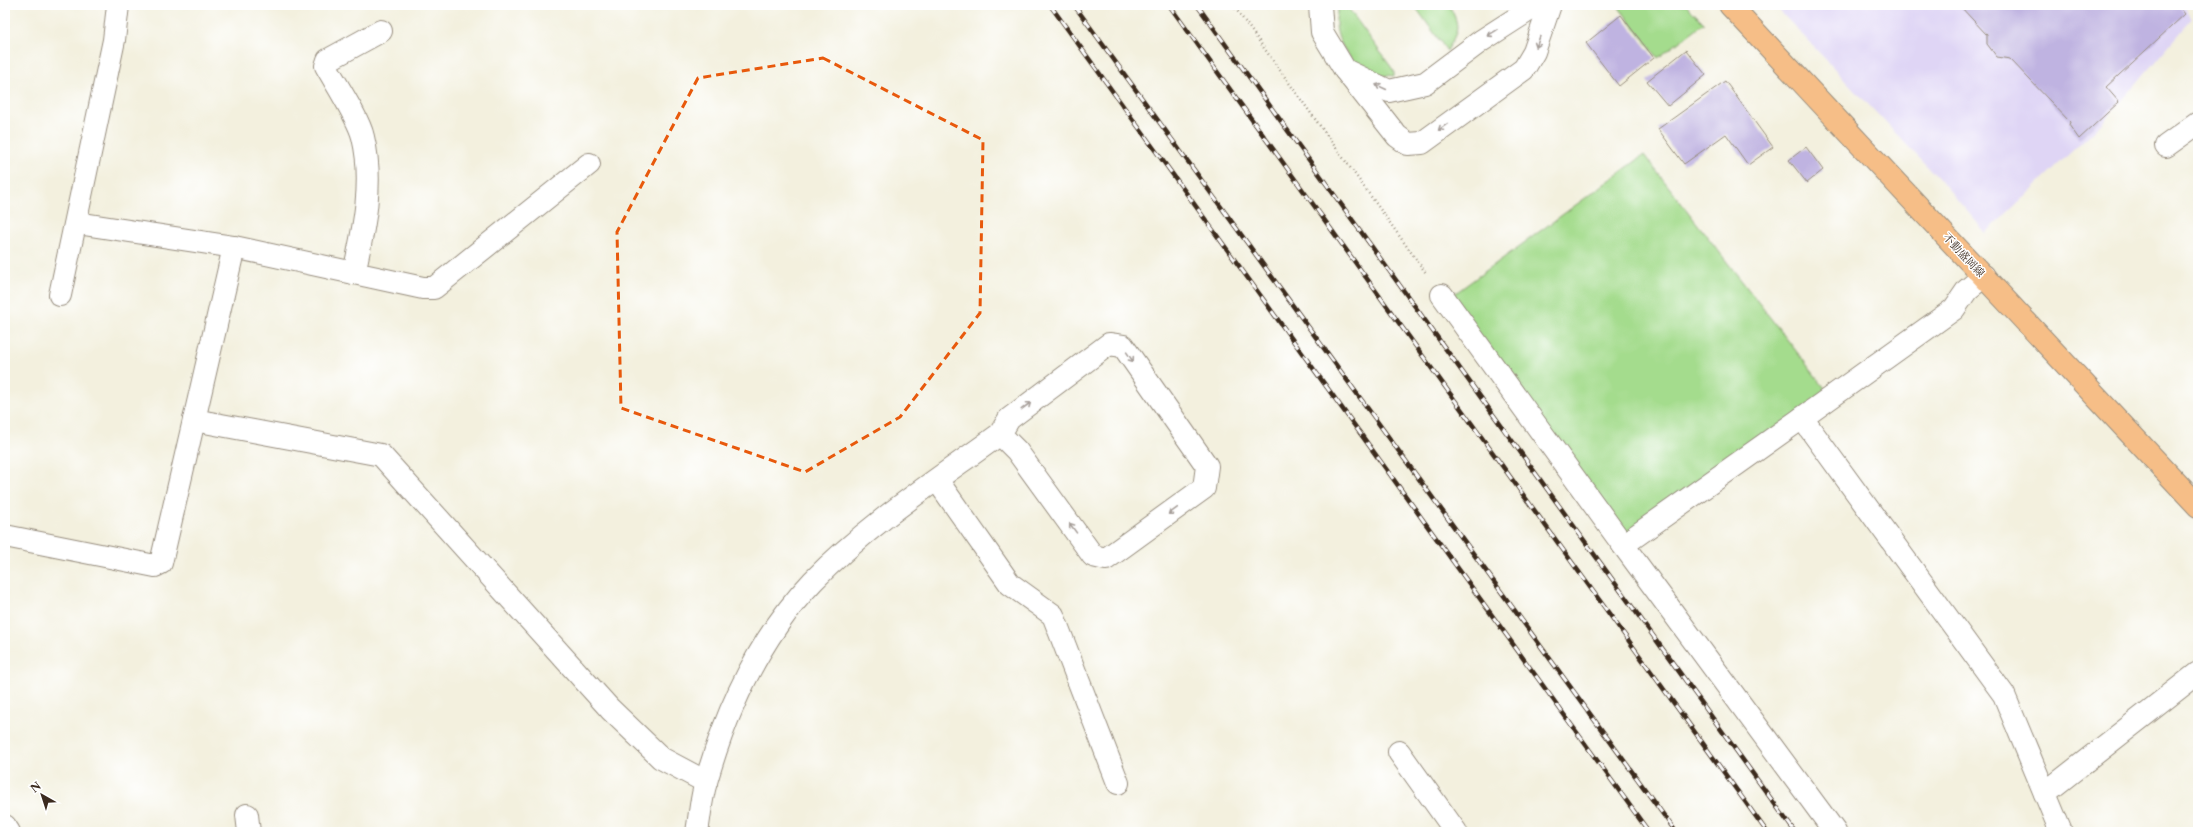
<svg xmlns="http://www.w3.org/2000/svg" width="2203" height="837" font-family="'Libre Caslon Text','Noto Serif JP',serif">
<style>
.built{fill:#dfd5f5}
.green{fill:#a4dc8d;stroke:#708356}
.building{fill:#bfb3e1}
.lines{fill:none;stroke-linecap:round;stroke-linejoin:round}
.minor-casing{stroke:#978d7e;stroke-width:24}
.major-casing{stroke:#978d7e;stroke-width:24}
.path{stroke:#978d7e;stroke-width:2.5;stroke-dasharray:1 3;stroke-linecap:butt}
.minor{stroke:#fff;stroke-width:22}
.major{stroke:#f6be87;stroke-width:22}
.rail-casing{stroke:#3b2a1e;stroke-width:4.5}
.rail{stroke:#fff;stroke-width:3;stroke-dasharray:9;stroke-linecap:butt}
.oneway{stroke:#a79f9a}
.marked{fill:none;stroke:#e8590c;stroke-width:3;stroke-dasharray:8 5;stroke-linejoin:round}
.labels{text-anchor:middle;stroke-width:3;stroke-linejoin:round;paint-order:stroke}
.street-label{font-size:11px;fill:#3b2a1e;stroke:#fff}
</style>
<rect width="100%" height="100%" fill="#fff"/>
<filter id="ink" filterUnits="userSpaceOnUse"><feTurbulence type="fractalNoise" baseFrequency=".025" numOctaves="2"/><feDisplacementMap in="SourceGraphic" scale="8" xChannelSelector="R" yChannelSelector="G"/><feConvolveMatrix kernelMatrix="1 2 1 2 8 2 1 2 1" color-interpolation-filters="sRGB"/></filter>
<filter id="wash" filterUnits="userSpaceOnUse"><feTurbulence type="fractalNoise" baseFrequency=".012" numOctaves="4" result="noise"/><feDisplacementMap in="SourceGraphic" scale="16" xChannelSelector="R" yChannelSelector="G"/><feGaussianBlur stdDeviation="0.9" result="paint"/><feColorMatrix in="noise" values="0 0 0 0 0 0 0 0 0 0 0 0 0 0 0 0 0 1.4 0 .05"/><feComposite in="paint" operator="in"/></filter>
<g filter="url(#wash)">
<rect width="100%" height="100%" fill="#f3f0de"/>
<!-- built -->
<path class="built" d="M1774 5H2184L2192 18 2108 117 1986 233 1942 182Z"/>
<!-- green -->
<g class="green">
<path d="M1340 5H1346L1394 71V76C1389 75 1382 76 1378 75 1350 68 1326 32 1340 5Z"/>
<path d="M1414 5H1448L1450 7C1461 28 1458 30 1447 51Z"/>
<path d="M1617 5H1686L1704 23 1658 58Z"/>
<path d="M1644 155 1831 396 1623 545 1446 300Z"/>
</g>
<g id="blocks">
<!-- building -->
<g class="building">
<path d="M1959 5H2178L2185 14 2106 87 2119 102 2079 139 2069 125 2070 122 2010 59 1997 57 1987 44V35Z"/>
<path d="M1621 15 1654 58 1619 86 1586 43Z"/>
<path d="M1686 50 1706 75 1668 106 1647 81Z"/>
<path d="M1725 81 1773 147 1748 165 1726 134 1684 164 1658 129Z"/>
<path d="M1806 147 1823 170 1807 183 1789 160Z"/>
</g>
</g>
</g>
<g filter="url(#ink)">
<use href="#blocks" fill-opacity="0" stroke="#978d7e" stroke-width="1"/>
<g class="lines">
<!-- minor casing -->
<g class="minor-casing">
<g id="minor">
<path d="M1320 5 1322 32 1345 70 1389 91 1425 83 1481 41 1537 5"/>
<path d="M1345 70 1397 136 1408 144 1422 143 1524 69 1534 52 1550 5"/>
<path d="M2166 146 2198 123"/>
<path d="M77 223 234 247 423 288H434L589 164"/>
<path d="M354 273C364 228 374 182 363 137 359 119 336 84 326 66L328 60 381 31"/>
<path d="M1984 276 1967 290 1954 309 1802 418 2004 695 2061 832"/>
<path d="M60 295 114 40 118 5"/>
<path d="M1442 295 1623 545"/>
<path d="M1802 418 1623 545 1835 832"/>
<path d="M194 420 381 455 610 709 661 758 706 782"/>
<path d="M937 480 1010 584 1053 615 1118 783"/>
<path d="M5 536 155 566 161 563 234 247"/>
<path d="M1399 752 1456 832"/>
<path d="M2045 793 2198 673"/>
<path d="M247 815 249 832"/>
<path d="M5 826 9 832"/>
<path d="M697 832C700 815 701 798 706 782 727 708 760 637 813 581 867 525 937 480 1000 434L1009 419 1109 344 1123 346 1207 466 1204 488 1106 559 1093 556 1017 451 1000 434"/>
</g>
</g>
<!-- major casing -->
<g class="major-casing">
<path id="major" d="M1730 5 2198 506"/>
</g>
<!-- path -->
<path class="path" d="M1233 5 1426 273"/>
<!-- minor -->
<use href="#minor" class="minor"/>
<!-- major -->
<use href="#major" class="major"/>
<!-- rail casing -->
<g class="rail-casing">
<g id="rail">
<path d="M1050 5 1649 832"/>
<path d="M1074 5 1676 832"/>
<path d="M1169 5 1767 832"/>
<path d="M1197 5 1795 832"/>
</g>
</g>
<!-- rail -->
<use href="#rail" class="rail"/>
</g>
<!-- one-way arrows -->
<defs><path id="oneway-shaft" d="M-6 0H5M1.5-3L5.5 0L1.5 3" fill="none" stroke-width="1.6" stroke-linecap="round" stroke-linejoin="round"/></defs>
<g class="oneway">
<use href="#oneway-shaft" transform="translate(1492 33) rotate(148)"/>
<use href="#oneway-shaft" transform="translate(1538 42) rotate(109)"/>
<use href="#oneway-shaft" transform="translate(1381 87) rotate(-155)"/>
<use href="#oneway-shaft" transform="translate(1443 127) rotate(144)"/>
<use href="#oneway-shaft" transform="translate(1130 357) rotate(55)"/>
<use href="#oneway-shaft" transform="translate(1026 406) rotate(-37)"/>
<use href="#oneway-shaft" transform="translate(1173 511) rotate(144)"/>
<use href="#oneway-shaft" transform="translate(1073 528) rotate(-126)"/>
</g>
</g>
<!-- marked area -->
<path class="marked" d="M823 58 983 140 980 313 900 417 805 472 621 408 617 232 698 78Z"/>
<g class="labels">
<!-- street labels -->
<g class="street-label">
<text transform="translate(1964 255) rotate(47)" y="4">不動盛岡線</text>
</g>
</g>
<!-- margin -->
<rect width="2203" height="837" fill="none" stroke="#fff" stroke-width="20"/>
<!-- north arrow -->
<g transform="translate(42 795) rotate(321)" stroke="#ffffff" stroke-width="3" paint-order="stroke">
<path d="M0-3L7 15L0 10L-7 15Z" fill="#3b2a1e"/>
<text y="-6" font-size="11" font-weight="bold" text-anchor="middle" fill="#3b2a1e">N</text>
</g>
</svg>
